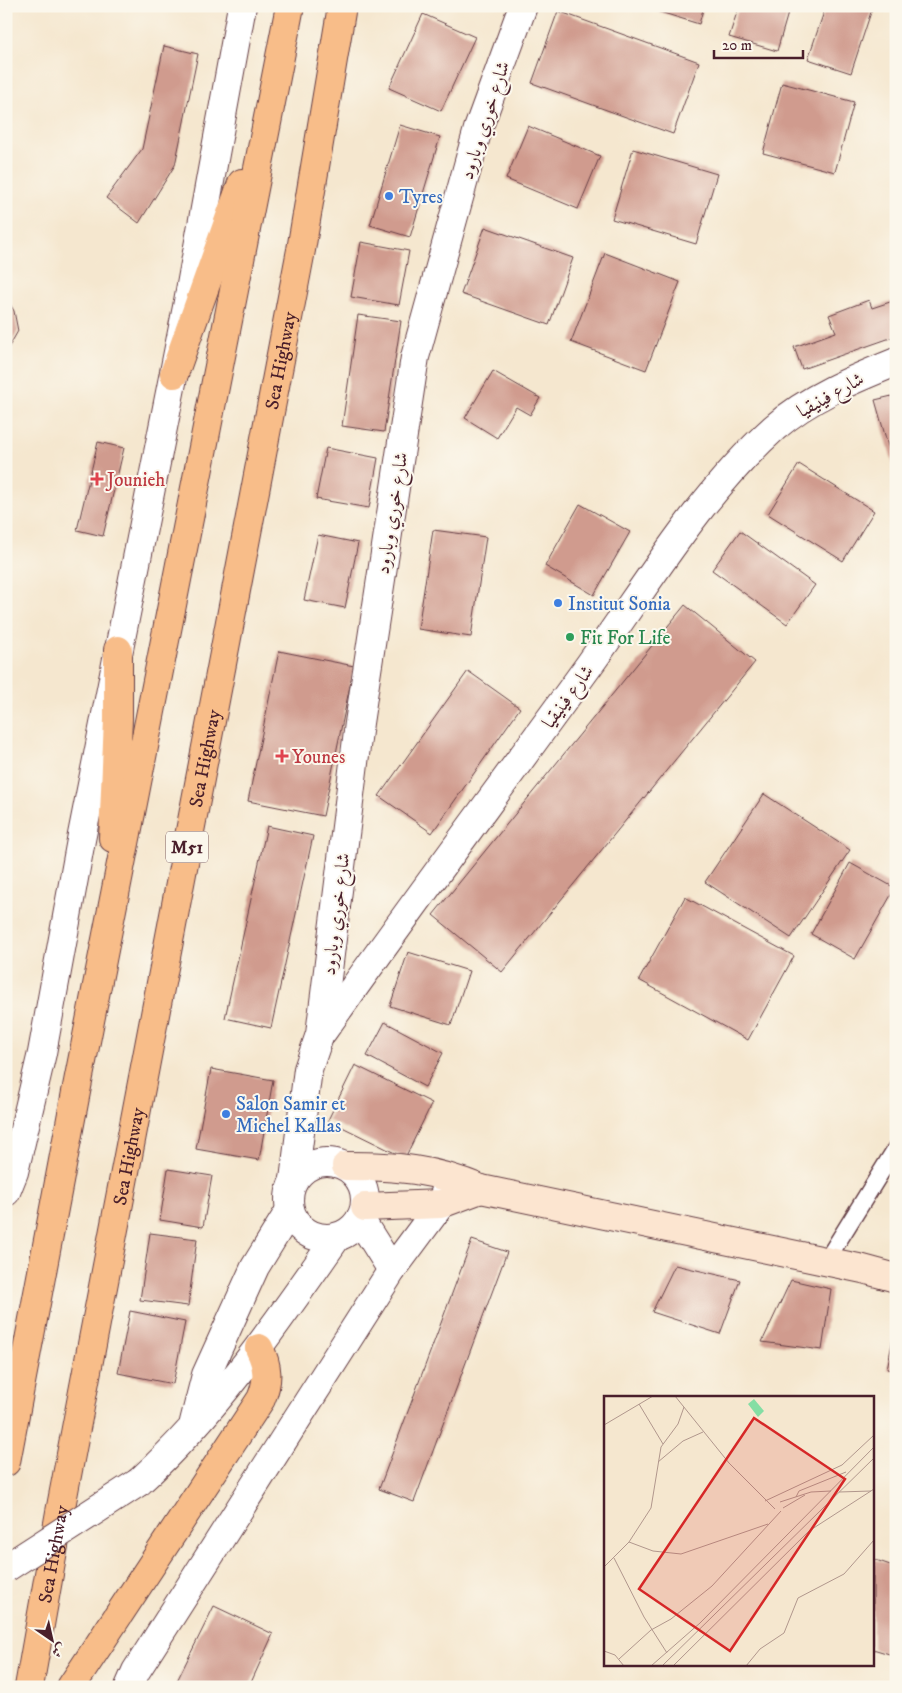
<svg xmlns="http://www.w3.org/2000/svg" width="902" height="1693" font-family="'IM FELL DW Pica',Amiri,serif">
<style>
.building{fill:#d09b8e}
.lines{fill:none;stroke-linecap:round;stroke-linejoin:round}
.service-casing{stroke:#643d44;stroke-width:19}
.tertiary-casing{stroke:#643d44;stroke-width:30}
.secondary-casing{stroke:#643d44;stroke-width:30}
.motorway-casing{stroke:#643d44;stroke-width:30}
.service{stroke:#fff;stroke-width:16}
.tertiary{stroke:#fff;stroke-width:28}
.secondary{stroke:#fce5d0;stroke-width:28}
.motorway{stroke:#f8bd89;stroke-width:28}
.tertiary-bridge-casing{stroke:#643d44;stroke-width:30;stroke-linecap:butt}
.tertiary-bridge{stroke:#fff;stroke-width:28}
.shop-dot{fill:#3f7fe0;stroke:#fbf7ec;stroke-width:2}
.health-dot{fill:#e0444e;stroke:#fbf7ec;stroke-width:2}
.leisure-dot{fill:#2e9e5b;stroke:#fbf7ec;stroke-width:2}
.labels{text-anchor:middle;stroke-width:4;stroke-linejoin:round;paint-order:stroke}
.shield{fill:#fbf7ec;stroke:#7f6065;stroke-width:1}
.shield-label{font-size:18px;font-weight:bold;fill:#4a1f2b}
.street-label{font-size:19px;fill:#4a1f2b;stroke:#fbf7ec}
.shop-label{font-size:19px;fill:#366cbe;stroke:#fbf7ec;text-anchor:start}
.health-label{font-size:19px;fill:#be3a42;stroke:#fbf7ec;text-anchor:start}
.leisure-label{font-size:19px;fill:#27864d;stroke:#fbf7ec;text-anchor:start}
.inset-road{fill:none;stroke:#b1978d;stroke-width:1}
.view{fill:#d62828;fill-opacity:0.15;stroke:#d62828;stroke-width:2.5}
.inset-edge{fill:none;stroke:#4a1f2b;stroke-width:2.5}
</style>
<rect width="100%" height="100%" fill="#fbf7ec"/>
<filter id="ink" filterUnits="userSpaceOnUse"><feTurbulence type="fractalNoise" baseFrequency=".02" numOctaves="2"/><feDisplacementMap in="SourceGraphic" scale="10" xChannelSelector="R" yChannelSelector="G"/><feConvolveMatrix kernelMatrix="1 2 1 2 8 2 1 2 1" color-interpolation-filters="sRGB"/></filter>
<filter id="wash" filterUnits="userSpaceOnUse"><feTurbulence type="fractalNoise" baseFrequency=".0096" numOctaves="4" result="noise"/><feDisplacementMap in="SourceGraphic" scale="20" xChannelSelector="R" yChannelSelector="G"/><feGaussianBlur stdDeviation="1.12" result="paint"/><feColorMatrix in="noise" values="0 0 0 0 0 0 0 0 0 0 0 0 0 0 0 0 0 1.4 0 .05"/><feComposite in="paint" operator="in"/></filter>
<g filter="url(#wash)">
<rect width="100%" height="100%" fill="#f5e7cf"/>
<g id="blocks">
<!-- building -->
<g class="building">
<path d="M647 6H704L699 24 647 8Z"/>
<path d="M739 6H790L777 51 729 37Z"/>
<path d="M826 6H873L851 73 808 59Z"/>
<path d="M558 11 699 62 673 134 532 83Z"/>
<path d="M423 14 475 37 441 111 389 88Z"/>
<path d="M164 46 198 54 175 165 139 223 106 198 142 149Z"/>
<path d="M782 83 854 102 835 172 763 153Z"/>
<path d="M400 125 440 137 410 237 370 225Z"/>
<path d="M528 126 600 156 578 209 506 179Z"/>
<path d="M633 149 717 174 696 244 612 219Z"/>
<path d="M485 227 573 258 549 325 461 294Z"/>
<path d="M361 242 409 251 399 305 351 297Z"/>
<path d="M605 253 680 282 646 370 571 342Z"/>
<path d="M6 297 14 311 18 331 6 352Z"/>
<path d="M869 300 872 308 896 300V336L802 369 794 347 836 332 829 315Z"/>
<path d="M358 315 401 321 384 432 342 426Z"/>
<path d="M493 371 540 398 530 415 516 407 497 438 465 418Z"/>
<path d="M896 395V474L875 400Z"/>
<path d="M98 442 124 448 103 536 77 530Z"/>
<path d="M326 448 378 458 369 508 316 499Z"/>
<path d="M799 464 874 511 843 561 768 514Z"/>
<path d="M580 504 630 532 594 595 545 566Z"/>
<path d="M433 530 486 537 471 637 418 629Z"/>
<path d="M740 531 815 585 787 624 712 570Z"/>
<path d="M318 535 358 543 345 608 304 600Z"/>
<path d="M685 605 755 662 502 972 433 915Z"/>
<path d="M279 651 354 666 323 816 248 801Z"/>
<path d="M468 671 520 708 432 833 379 796Z"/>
<path d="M764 794 850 850 791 938 705 882Z"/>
<path d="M267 826 313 836 271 1028 225 1018Z"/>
<path d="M850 863 895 888 855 959 811 934Z"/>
<path d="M685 897 794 956 748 1040 639 980Z"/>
<path d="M408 952 469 971 451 1025 390 1006Z"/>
<path d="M385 1022 443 1053 425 1087 367 1056Z"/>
<path d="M355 1065 432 1103 405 1158 328 1120Z"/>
<path d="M211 1069 273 1080 259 1160 196 1149Z"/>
<path d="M168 1169 212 1176 203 1227 160 1220Z"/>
<path d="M150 1233 197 1239 188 1306 140 1300Z"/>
<path d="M472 1240 507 1252 414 1502 379 1489Z"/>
<path d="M675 1265 740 1280 720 1334 652 1312Z"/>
<path d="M791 1280 831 1289 822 1350 762 1342Z"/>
<path d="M130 1311 185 1322 173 1384 118 1373Z"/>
<path d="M895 1328H896V1371L887 1369Z"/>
<path d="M873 1559 896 1567V1656L873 1649Z"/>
<path d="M214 1606 273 1634 249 1687H174Z"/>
</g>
</g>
</g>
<g filter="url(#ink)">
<use href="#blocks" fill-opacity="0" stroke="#643d44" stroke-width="1"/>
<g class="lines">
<!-- service casing -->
<g class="service-casing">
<path id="service" d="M826 1261 896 1148"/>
</g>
<!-- tertiary casing -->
<g class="tertiary-casing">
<g id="tertiary">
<path d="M323 1031C410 908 501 787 590 664 648 583 699 496 774 428 809 397 854 379 896 362"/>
<circle cx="327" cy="1200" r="38"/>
<path d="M294 1180 308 1069 320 1034 359 723 415 357 478 129 523 6"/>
<path d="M6 1192 14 1172 42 1053 81 840 187 307 242 6"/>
<path d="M360 1219 392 1270"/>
<path d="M194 1422 206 1375 255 1267 290 1210"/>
<path d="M139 1482C217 1411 277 1323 337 1237"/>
<path d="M129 1687 136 1671 392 1270 441 1204 447 1187"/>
</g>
</g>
<!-- secondary casing -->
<g class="secondary-casing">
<g id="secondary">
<path d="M346 1166C396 1166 434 1169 481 1189L863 1269 896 1278"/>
<path d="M365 1207 441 1204 481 1189"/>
</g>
</g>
<!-- motorway casing -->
<g class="motorway-casing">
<g id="motorway">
<path d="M174 374 242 183"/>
<path d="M113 838 118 719V650"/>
<path d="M6 1462 76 1092 290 6"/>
<path id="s1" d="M29 1687 60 1512 301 250 342 6"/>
<path d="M71 1687 261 1399C269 1380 268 1366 259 1348"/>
</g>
</g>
<!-- service -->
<use href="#service" class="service"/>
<!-- tertiary -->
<use href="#tertiary" class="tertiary"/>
<!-- secondary -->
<use href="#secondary" class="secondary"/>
<!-- motorway -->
<use href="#motorway" class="motorway"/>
<!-- tertiary-bridge casing -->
<g class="tertiary-bridge-casing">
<path id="tertiary-bridge" d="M6 1568 139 1482"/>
</g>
<!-- tertiary-bridge -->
<use href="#tertiary-bridge" class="tertiary-bridge"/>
</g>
</g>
<!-- markers -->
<g class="shop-dot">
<circle cx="389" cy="196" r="5"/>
<circle cx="558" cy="603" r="5"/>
<circle cx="226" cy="1114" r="5"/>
</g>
<g class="health-dot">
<path d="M94.5 471.5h5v5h5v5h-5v5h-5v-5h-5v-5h5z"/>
<path d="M279.5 748.5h5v5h5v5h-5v5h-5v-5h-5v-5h5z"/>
</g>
<circle class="leisure-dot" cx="570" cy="637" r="5"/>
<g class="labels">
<!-- shield labels -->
<rect class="shield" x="166" y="831.5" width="42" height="31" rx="4"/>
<g class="shield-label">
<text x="187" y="853">M51</text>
</g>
<!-- street labels -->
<g class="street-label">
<text transform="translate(484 120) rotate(-72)" y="7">شارع خوري وبارود</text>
<text dy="7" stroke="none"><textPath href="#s1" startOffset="1350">Sea Highway</textPath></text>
<text transform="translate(830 394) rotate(-29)" y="7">شارع فينيقيا</text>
<text transform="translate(391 513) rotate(-81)" y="7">شارع خوري وبارود</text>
<text transform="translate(567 696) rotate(-54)" y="7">شارع فينيقيا</text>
<text dy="7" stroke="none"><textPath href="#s1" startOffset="945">Sea Highway</textPath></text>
<text transform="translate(335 914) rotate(-83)" y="7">شارع خوري وبارود</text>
<text dy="7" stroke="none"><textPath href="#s1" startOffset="540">Sea Highway</textPath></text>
<text dy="7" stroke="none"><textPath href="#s1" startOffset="135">Sea Highway</textPath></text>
</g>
<!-- shop labels -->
<g class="shop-label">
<text x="399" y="203">Tyres</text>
<text x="568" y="610">Institut Sonia</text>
<text x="236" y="1110">Salon Samir et<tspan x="236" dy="22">Michel Kallas</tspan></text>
</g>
<!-- health labels -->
<g class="health-label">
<text x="107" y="486">Jounieh</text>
<text x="292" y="763">Younes</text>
</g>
<!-- leisure labels -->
<g class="leisure-label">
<text x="580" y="644">Fit For Life</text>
</g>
</g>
<!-- overview -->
<g transform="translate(604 1396)">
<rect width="270" height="270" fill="#f5e7cf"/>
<path d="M150 3 160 15 154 21 144 8Z" fill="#84dea4"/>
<path class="inset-road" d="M71 0 125 67 171 113M35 8 59 48M0 29 49 0M54 66 79 45 99 36M235 96 267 95M192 101 195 95 242 76M161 105 238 69 270 39M176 106 207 96 227 95M179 112 201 99M25 146 49 155 77 158 164 128M10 162 40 221 63 257M0 171 25 146 47 112 57 51 74 28 80 11M0 255 11 259 20 270M15 263 47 234 67 223 108 190 177 115M47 270 96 227 270 51M58 270 270 62M69 270 205 135 270 93M142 270 156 253 180 237 194 202 240 178 270 144"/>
<path class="view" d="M150 22 241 83 126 255 35 193Z"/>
<rect width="270" height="270" class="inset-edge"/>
</g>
<!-- margin -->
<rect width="902" height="1693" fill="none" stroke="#fbf7ec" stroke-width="25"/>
<!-- north arrow -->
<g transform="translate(52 1640) rotate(146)" stroke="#fbf7ec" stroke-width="4" paint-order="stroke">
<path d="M0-4L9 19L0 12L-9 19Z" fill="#4a1f2b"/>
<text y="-8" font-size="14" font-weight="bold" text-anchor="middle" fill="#4a1f2b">ش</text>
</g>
<!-- scale -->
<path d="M714 50v8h89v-8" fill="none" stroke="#4a1f2b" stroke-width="2.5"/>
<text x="722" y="50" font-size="15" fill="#4a1f2b" stroke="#fbf7ec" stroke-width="4" paint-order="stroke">20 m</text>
</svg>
